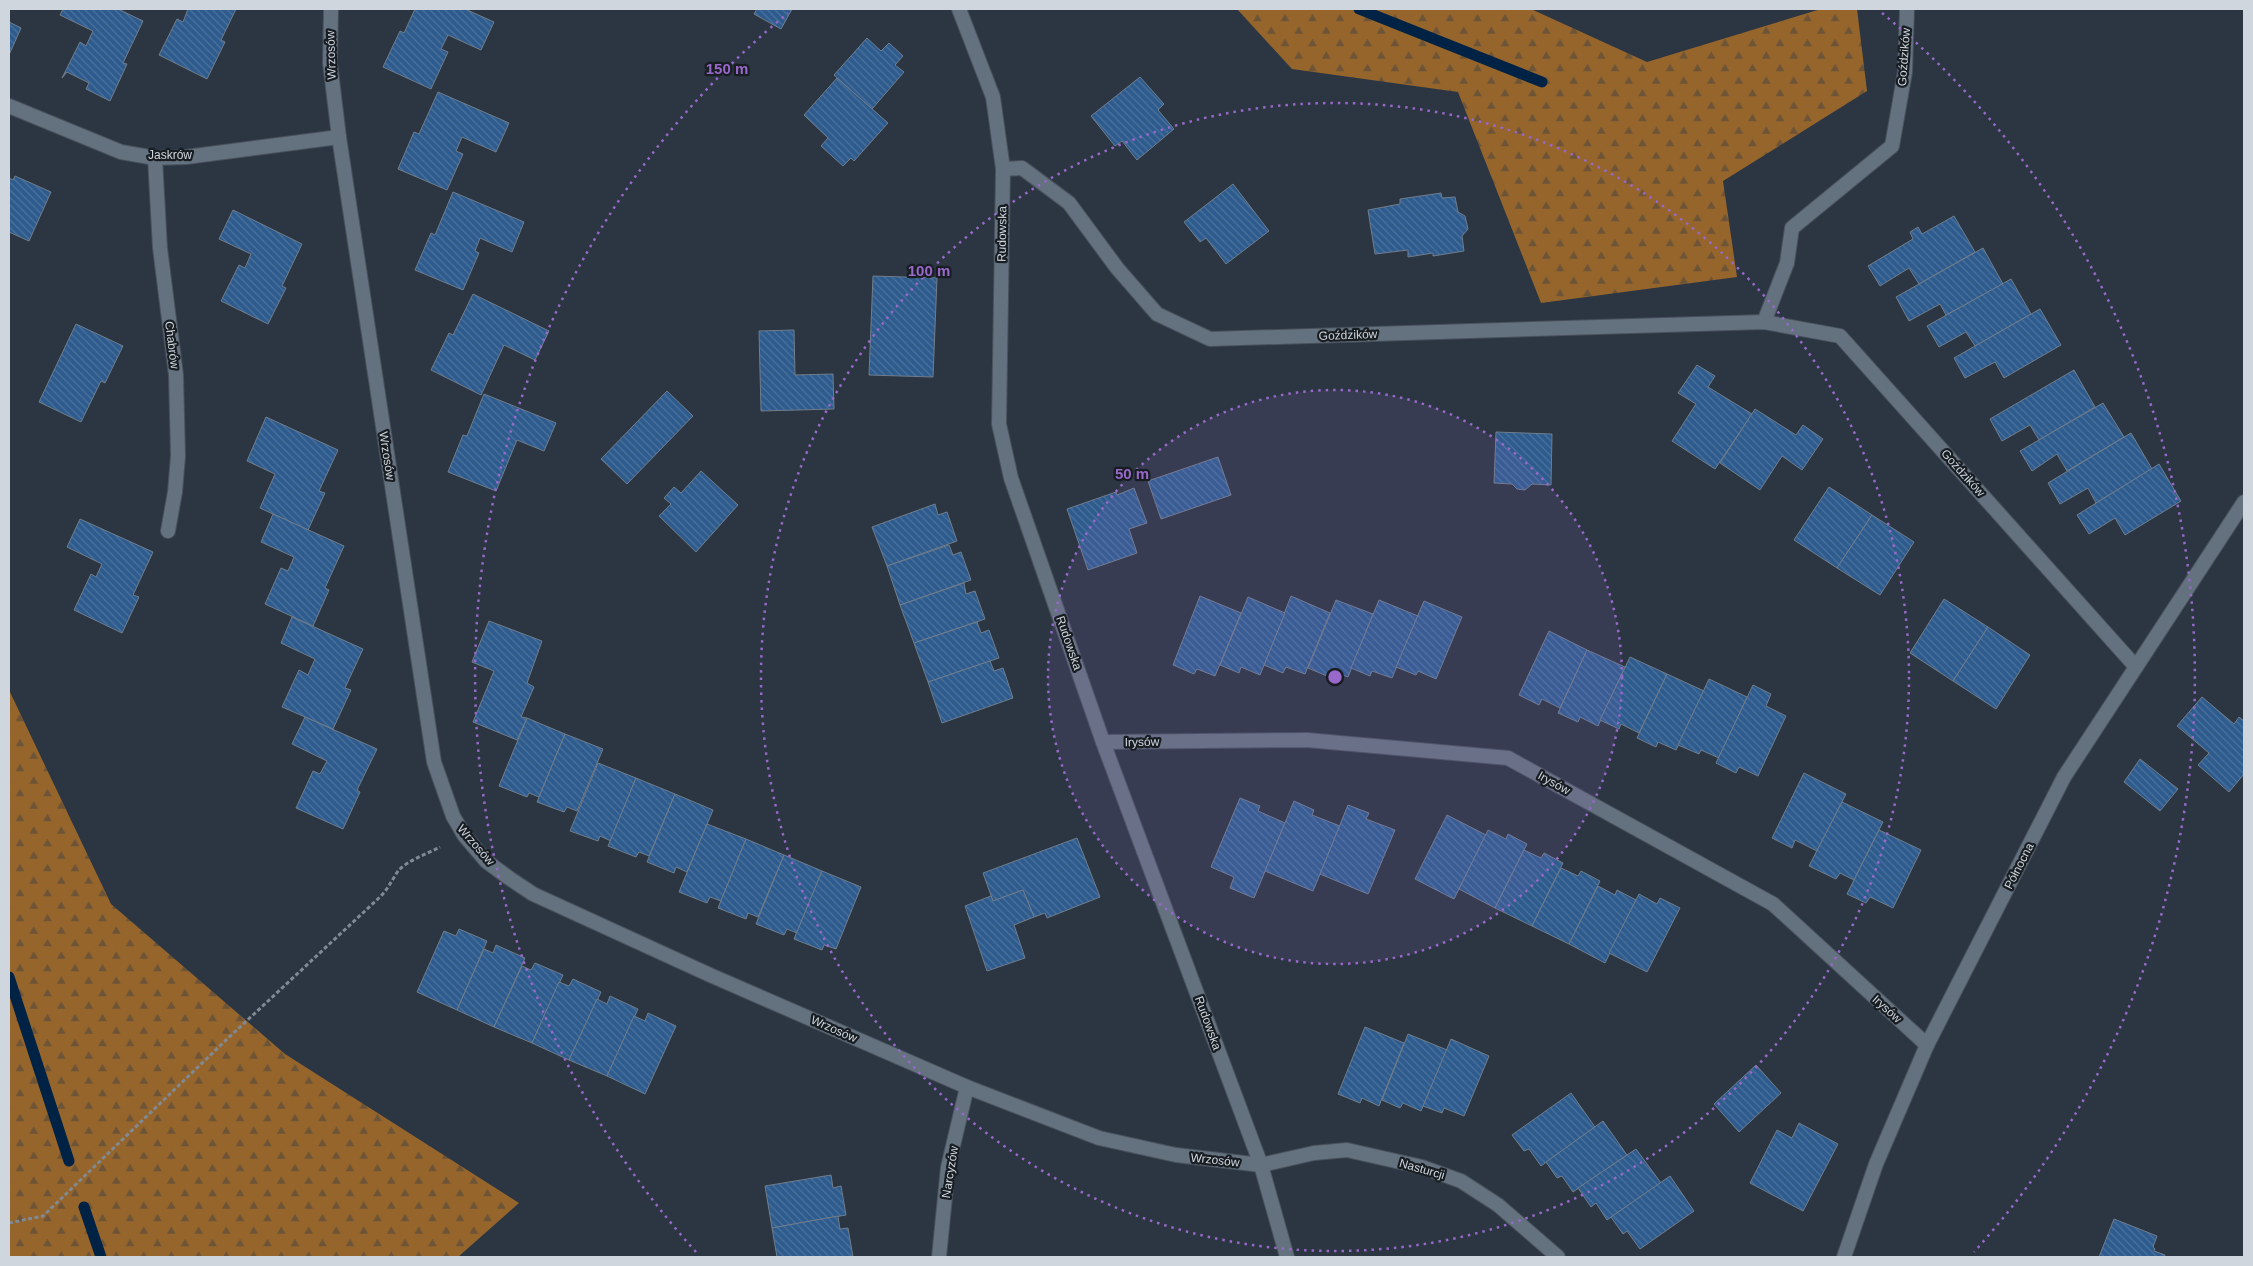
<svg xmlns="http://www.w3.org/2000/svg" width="2253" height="1266" font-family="Arial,sans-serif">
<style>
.forest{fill:url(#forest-firs)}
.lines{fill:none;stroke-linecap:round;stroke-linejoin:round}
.stream{stroke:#024;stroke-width:11}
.building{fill:url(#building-back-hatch);stroke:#707d8c}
.service-casing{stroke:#48515c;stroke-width:16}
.minor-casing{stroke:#48515c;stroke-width:16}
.path{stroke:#818a94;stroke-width:3;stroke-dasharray:4 2.5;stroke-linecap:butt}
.service{stroke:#64717f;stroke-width:14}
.minor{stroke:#64717f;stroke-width:14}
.ring{fill:none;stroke:#9868ca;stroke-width:2.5;stroke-dasharray:2.5 5}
.labels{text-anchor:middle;stroke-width:4.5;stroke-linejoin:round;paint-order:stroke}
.street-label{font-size:12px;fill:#cfd6de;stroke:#181d22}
.centre{fill:#9868ca;stroke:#181d22;stroke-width:2.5}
.ring-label{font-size:15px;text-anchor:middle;font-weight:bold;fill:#9868ca;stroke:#181d22;stroke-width:4.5;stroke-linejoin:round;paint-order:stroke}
</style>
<defs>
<pattern id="forest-firs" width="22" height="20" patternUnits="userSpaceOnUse" patternTransform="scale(1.25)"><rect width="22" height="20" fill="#95652c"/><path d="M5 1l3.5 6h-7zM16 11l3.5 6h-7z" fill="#6e5436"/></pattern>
<pattern id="building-back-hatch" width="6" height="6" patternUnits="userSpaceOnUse" patternTransform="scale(1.25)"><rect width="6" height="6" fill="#2e5b8d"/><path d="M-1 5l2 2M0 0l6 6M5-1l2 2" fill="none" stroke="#4b729d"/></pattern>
</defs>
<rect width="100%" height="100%" fill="#2b3642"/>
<!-- forest -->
<g class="forest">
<path d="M1237 9H1531L1647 62 1821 9H1857L1867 91 1723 181 1737 277 1541 303 1458 92 1292 69Z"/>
<path d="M9 690 111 904 285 1054 519 1203 458 1257H9Z"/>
</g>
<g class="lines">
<!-- stream -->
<g class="stream">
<path d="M1359 9 1542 82"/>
<path d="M9 977 69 1161"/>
<path d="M84 1207 101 1257"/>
</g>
</g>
<!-- building -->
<g class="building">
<path d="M63 9H118L143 21 123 63 127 64 110 101 86 89 89 83 67 72 62 78 80 42 86 46 93 31 60 15Z"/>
<path d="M188 9H236L221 40 225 42 207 79 159 55 177 19 183 22Z"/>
<path d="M415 9H465L494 22 481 50 448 35 441 49 448 52 431 89 383 67 400 31 404 33Z"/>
<path d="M757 9H792L781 29 754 14Z"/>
<path d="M9 22 21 28 9 55Z"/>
<path d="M867 38 881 51 889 43 903 56 895 65 904 72 872 109 834 75Z"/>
<path d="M1140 77 1164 104 1158 110 1174 129 1137 160 1122 141 1115 146 1091 116Z"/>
<path d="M837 78 888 123 854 161 851 158 843 166 821 146 828 138 804 115Z"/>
<path d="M438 92 509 123 496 152 462 137 456 151 463 154 447 190 398 169 414 132 419 134Z"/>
<path d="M15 176 51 192 29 241 9 232V178L13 180Z"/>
<path d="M1233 184 1269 231 1226 264 1206 238 1200 242 1184 222Z"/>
<path d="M453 192 524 222 512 252 480 238 475 251 479 253 463 290 415 270 431 233 435 235Z"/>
<path d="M1441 193 1442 198 1455 197 1458 212 1465 216 1468 229 1462 236 1464 251 1433 256V253L1408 257V250L1375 254 1368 210 1400 204V199Z"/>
<path d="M233 210 302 244 282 286 286 288 268 324 221 301 239 265 245 268 251 254 219 239Z"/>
<path d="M1954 216 1975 252 1919 284 1909 268 1880 286 1868 266 1913 239 1910 232 1918 227 1922 234Z"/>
<path d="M1983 248 2003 284 1946 315 1940 304 1909 321 1896 297Z"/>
<path d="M873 276 937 278 933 377 869 375Z"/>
<path d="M2011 279 2031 314 1975 346 1966 332 1939 347 1927 326Z"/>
<path d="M473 294 549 331 535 360 504 345 481 395 431 370 449 333 453 335Z"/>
<path d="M2040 309 2061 345 2004 378 1995 362 1965 378 1954 358Z"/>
<path d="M76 324 123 346 105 383 101 381 81 422 39 402Z"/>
<path d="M794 330 795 375 833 374 834 409 761 411 759 331Z"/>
<path d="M1697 365 1715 376 1708 387 1752 414 1715 469 1672 441 1696 404 1678 393Z"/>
<path d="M2074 370 2095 407 2039 440 2030 425 2002 441 1990 419Z"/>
<path d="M667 391 693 416 627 484 601 459Z"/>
<path d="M484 394 556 423 544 451 517 440 496 491 448 472 463 435 467 436Z"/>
<path d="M2103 403 2124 437 2067 471 2057 454 2032 471 2020 451Z"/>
<path d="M1755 409 1796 435 1803 425 1823 439 1802 470 1782 456 1760 490 1720 463Z"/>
<path d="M266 417 338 450 319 491 325 493 308 530 260 508 275 474 247 461Z"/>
<path d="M1496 432 1552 434 1551 485 1532 484 1525 490 1517 489 1512 484 1494 483Z"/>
<path d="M2131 433 2152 469 2096 503 2088 488 2060 504 2048 483Z"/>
<path d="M1218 457 1231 495 1161 519 1148 481Z"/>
<path d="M2159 464 2181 501 2125 535 2115 518 2089 534 2077 515Z"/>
<path d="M701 471 738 505 696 552 659 516 671 504 664 498 674 487 681 493Z"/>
<path d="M1829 487 1872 515 1837 568 1794 540Z"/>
<path d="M1134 488 1147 523 1129 529 1137 553 1088 570 1067 509 1116 492 1117 495Z"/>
<path d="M935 504 938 515 947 512 957 541 887 566 872 527Z"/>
<path d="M273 514 344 546 325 588 329 590 313 626 265 604 281 568 288 571 294 557 261 542Z"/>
<path d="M1872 515 1914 542 1880 595 1837 568Z"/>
<path d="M80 519 153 552 133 595 139 597 122 633 74 610 91 574 96 577 102 564 67 547Z"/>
<path d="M949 545 953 555 961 552 971 580 900 605 887 566Z"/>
<path d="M964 583 966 594 975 591 985 619 914 643 900 605Z"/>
<path d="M1200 596 1241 613 1215 676 1197 669 1194 674 1173 665Z"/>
<path d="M1291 596 1330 613 1305 674 1286 667 1283 673 1264 665Z"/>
<path d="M1248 597 1285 613 1260 675 1241 667 1239 673 1220 665Z"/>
<path d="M1944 599 1988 627 1953 681 1910 653Z"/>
<path d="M1336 600 1373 614 1348 677 1329 670 1327 676 1308 668Z"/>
<path d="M1379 600 1418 616 1392 678 1372 671 1370 676 1351 668Z"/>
<path d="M1424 601 1462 617 1436 679 1418 671 1416 675 1396 667Z"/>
<path d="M292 617 363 649 345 688 351 690 333 729 282 707 299 670 308 675 315 659 281 643Z"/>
<path d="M489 621 542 641 527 683 534 687 521 717 527 718 517 740 473 722 494 671 472 662Z"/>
<path d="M977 622 981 633 989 630 999 658 928 682 914 643Z"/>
<path d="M1988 627 2030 655 1996 709 1953 681Z"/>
<path d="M1549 631 1587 650 1560 708 1542 699 1539 705 1519 695Z"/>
<path d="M1587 650 1625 667 1598 726 1580 717 1578 722 1558 713Z"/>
<path d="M1630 657 1667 674 1639 733 1621 724 1619 729 1600 720Z"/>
<path d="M990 661 994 671 1003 668 1013 698 942 723 928 682Z"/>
<path d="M1667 674 1704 691 1676 750 1658 742 1656 747 1637 738Z"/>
<path d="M1709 679 1747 697 1719 758 1701 750 1699 754 1678 745Z"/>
<path d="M1753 685 1771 694 1766 706 1786 716 1758 776 1739 767 1736 773 1716 763Z"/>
<path d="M2202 697 2234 724 2239 717 2244 721V774L2229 792 2198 765 2209 753 2177 726Z"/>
<path d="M305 717 377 749 357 790 360 792 343 829 296 808 313 771 320 774 327 761 292 744Z"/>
<path d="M527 718 565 734 539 797 529 793 527 797 499 786Z"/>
<path d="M565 734 603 749 577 811 567 807 564 812 537 802Z"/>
<path d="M2140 759 2178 789 2160 811 2124 782Z"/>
<path d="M598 763 636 778 611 841 600 836 598 841 570 831Z"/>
<path d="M1804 773 1846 794 1817 851 1795 840 1792 848 1772 838Z"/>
<path d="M636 778 675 794 649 856 639 852 636 857 608 846Z"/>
<path d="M675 794 713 810 687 872 676 867 674 873 647 862Z"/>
<path d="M1240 798 1260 806 1258 811 1285 823 1254 898 1230 888 1234 877 1211 867Z"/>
<path d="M1294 801 1314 810 1312 815 1340 826 1313 891 1265 871Z"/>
<path d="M1842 802 1883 822 1854 880 1840 873 1836 879 1809 866Z"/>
<path d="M1348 805 1369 813 1366 819 1395 830 1368 894 1320 874Z"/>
<path d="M1447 815 1486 835 1454 899 1415 879Z"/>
<path d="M707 824 746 839 721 901 710 897 707 903 679 892Z"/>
<path d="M1488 830 1506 839 1508 834 1527 844 1495 908 1459 889Z"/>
<path d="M1879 830 1921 850 1893 908 1870 897 1866 903 1847 894Z"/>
<path d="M1077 838 1100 897 1047 918 1045 913 1034 917 1023 890 993 901 983 873Z"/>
<path d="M746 839 784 855 758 917 748 913 746 919 718 908Z"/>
<path d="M1524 850 1541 858 1544 853 1563 863 1532 926 1495 908Z"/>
<path d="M784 855 822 871 797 933 787 929 784 935 756 924Z"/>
<path d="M1561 868 1578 876 1581 871 1600 881 1569 944 1532 926Z"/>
<path d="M822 871 861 887 836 949 824 945 822 950 794 939Z"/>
<path d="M1598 886 1615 895 1617 890 1636 900 1605 963 1569 944Z"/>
<path d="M1023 890 1034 917 1014 925 1025 958 987 971 965 906 991 896 993 901Z"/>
<path d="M1639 894 1657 904 1660 898 1680 908 1647 972 1609 953Z"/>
<path d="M459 929 487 941 457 1010 417 992 444 931 456 936Z"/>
<path d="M496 945 525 958 494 1027 457 1010 484 949 493 953Z"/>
<path d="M535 963 563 975 532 1043 494 1027 522 966 531 970Z"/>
<path d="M573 979 601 992 569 1060 532 1043 559 982 569 986Z"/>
<path d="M610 996 638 1009 607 1076 569 1060 597 999 607 1004Z"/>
<path d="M648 1013 676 1026 645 1094 607 1076 634 1016 645 1021Z"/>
<path d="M1365 1027 1404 1043 1379 1106 1362 1098 1360 1103 1338 1094Z"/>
<path d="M1408 1034 1447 1050 1421 1111 1403 1103 1400 1108 1382 1100Z"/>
<path d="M1451 1039 1489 1056 1464 1116 1444 1108 1442 1113 1423 1106Z"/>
<path d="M1756 1065 1781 1093 1739 1132 1714 1104Z"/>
<path d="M1571 1093 1595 1127 1541 1166 1529 1149 1524 1151 1512 1135Z"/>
<path d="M1603 1121 1627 1155 1573 1192 1562 1176 1557 1178 1546 1162Z"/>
<path d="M1799 1123 1838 1144 1803 1211 1750 1183 1777 1130 1792 1138Z"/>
<path d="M1636 1149 1661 1183 1607 1220 1596 1203 1591 1207 1578 1188Z"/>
<path d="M831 1175 833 1188 841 1186 846 1215 772 1228 765 1186Z"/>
<path d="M1670 1176 1694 1211 1640 1249 1627 1231 1623 1234 1611 1217Z"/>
<path d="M838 1216 840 1229 848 1228 853 1257H777L772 1228Z"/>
<path d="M2114 1219 2157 1236 2153 1247 2155 1249 2154 1251 2165 1255 2164 1257H2099Z"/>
</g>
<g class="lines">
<!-- service casing -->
<g class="service-casing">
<path id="service" d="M1764 322 1787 263 1792 228 1892 146 1905 72 1907 9"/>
</g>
<!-- minor casing -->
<g class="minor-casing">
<g id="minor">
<path d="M331 9 330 63 339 137 434 762 453 816 464 835 486 861 509 878 533 894 710 975 967 1087 1099 1138 1176 1155 1261 1165 1314 1153 1347 1150 1422 1167 1461 1181 1498 1205 1558 1257"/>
<path d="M959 9 993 97 1003 169 999 424 1011 478 1103 742 1261 1165 1287 1257"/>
<path d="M9 106 121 152 155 158 186 157 339 137"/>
<path d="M155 158 160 248 176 375 178 456 175 492 168 531"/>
<path d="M1003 169 1022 168 1069 203 1117 268 1157 314 1210 339 1764 322 1840 336 2136 667"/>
<path d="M1103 742 1307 740 1508 758 1773 904 1927 1045"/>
<path d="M939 1257 948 1167 967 1087"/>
<path d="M1844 1257 1876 1164 1927 1045 2064 777 2244 502"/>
</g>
</g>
<!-- path -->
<path class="path" d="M9 1223 43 1216 225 1041 380 897C388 889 392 880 398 871 408 860 427 854 440 847"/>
<!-- service -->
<use href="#service" class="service"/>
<!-- minor -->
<use href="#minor" class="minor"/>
</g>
<!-- distance rings -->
<circle cx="1335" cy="677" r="287" fill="#9868ca" fill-opacity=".12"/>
<g class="ring">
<circle cx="1335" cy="677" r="287"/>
<circle cx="1335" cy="677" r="574"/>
<path d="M696 1252A860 860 0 0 1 788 13M1882 13A860 860 0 0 1 1974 1252"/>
</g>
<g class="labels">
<!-- street labels -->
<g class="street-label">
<text transform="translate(331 55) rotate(-92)" y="4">Wrzosów</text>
<text transform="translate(1904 57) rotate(-86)" y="4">Goździków</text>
<text x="170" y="159">Jaskrów</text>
<text transform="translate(1002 234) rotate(-89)" y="4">Rudowska</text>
<text transform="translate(1348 335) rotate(-2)" y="4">Goździków</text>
<text transform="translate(172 345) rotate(83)" y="4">Chabrów</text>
<text transform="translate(387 456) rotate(81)" y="4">Wrzosów</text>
<text transform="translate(1963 473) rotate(48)" y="4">Goździków</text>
<text transform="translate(1069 643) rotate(71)" y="4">Rudowska</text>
<text transform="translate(1142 742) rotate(-1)" y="4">Irysów</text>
<text transform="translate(1554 783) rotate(29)" y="4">Irysów</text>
<text transform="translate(476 845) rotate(49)" y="4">Wrzosów</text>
<text transform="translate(2019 866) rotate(-63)" y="4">Północna</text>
<text transform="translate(1887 1009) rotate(42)" y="4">Irysów</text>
<text transform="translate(1208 1023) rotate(70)" y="4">Rudowska</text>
<text transform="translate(834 1029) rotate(24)" y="4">Wrzosów</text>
<text transform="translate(1215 1160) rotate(6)" y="4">Wrzosów</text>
<text transform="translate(1422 1169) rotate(16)" y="4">Nasturcji</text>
<text transform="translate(950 1172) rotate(-81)" y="4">Narcyzów</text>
</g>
</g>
<circle cx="1335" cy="677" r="8" class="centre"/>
<g class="ring-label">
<text x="727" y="74">150 m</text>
<text x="929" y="276">100 m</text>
<text x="1132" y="479">50 m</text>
</g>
<!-- border -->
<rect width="2253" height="1266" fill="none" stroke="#cfd6de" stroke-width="20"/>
</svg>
